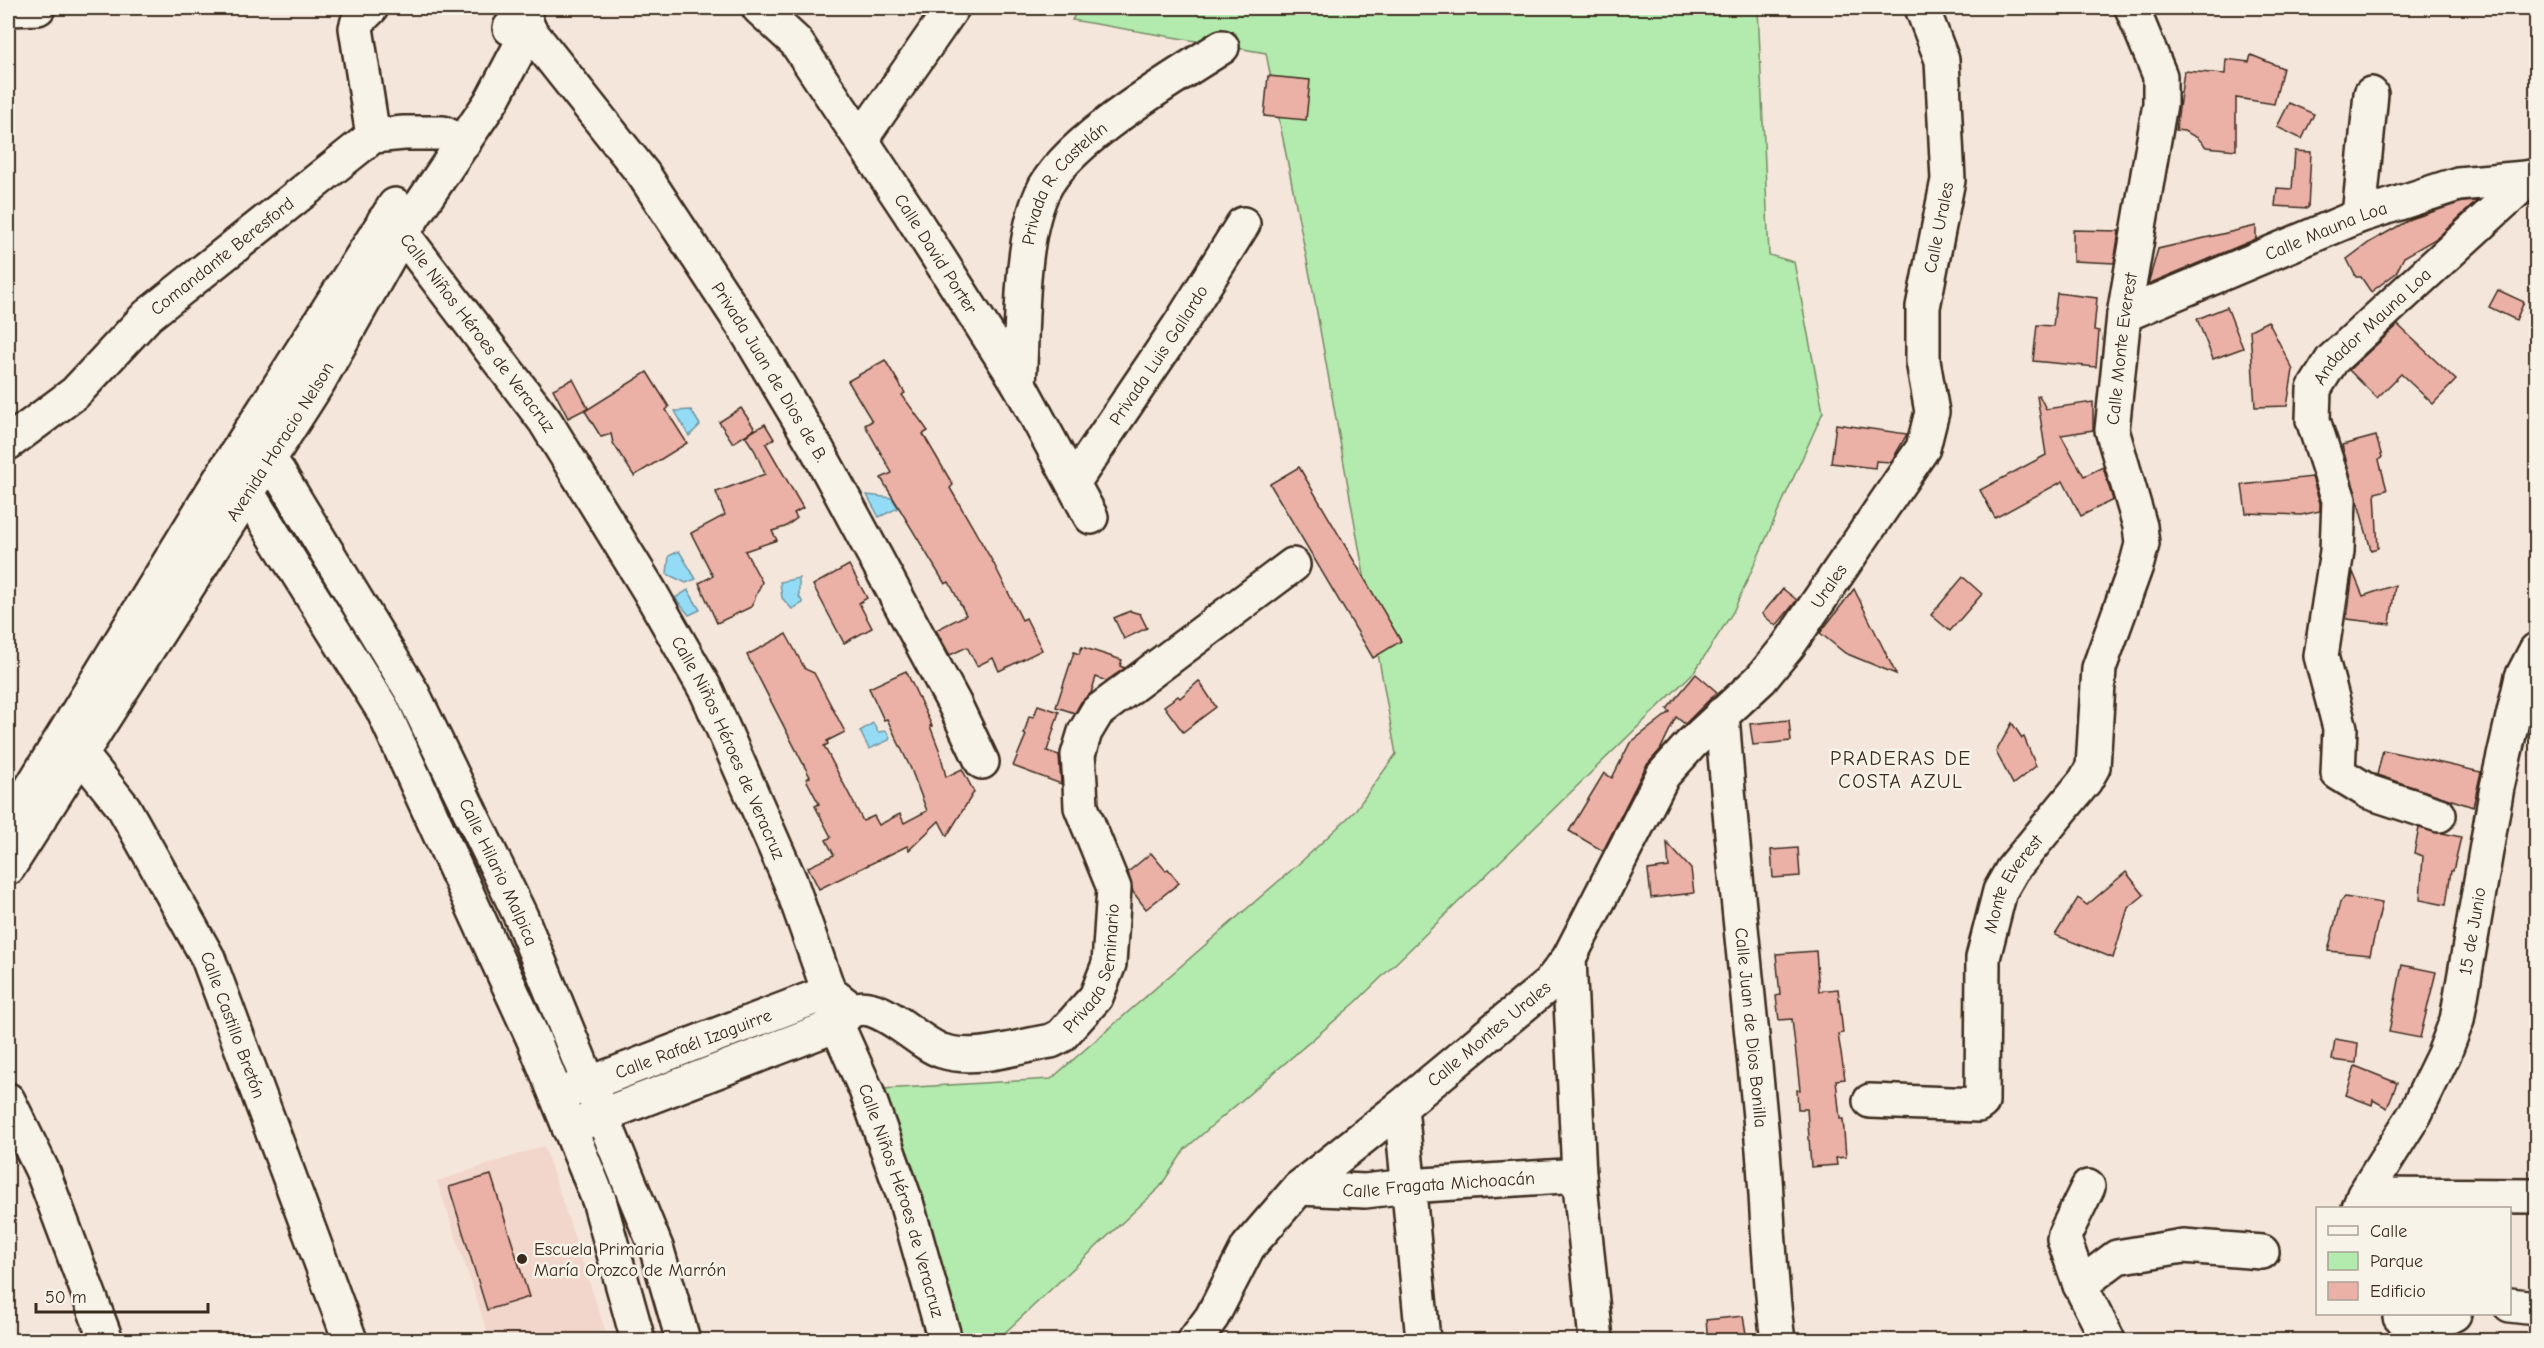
<svg xmlns="http://www.w3.org/2000/svg" width="2544" height="1348" font-family="'Comic Neue',sans-serif">
<style>
.built{fill:#f2d6cb}
.green{fill:#b3ebae;stroke:#778a66;stroke-width:1.5}
.water{fill:#94dcf6;stroke:#7095a0;stroke-width:1.5}
.building{fill:#ebb1a7;stroke:#3b2a1e;stroke-width:1.5}
.lines{fill:none;stroke-linecap:round;stroke-linejoin:round}
.minor-casing{stroke:#3b2a1e;stroke-width:38}
.minor{stroke:#f7f3e8;stroke-width:33}
.poi-dot{fill:#3b2a1e;stroke:#f7f3e8;stroke-width:2}
.labels{text-anchor:middle;stroke-width:5;stroke-linejoin:round;paint-order:stroke}
.street-label{font-size:18px;fill:#3b2a1e;stroke:#f7f3e8}
.poi-label{font-size:18px;fill:#3b2a1e;stroke:#f7f3e8;text-anchor:start}
.neighbourhood-label{font-size:20px;letter-spacing:1.5px;fill:#3b2a1e;stroke:#f7f3e8}
</style>
<rect width="100%" height="100%" fill="#f5e6db"/>
<filter id="ink" filterUnits="userSpaceOnUse"><feTurbulence type="fractalNoise" baseFrequency=".0167" numOctaves="2"/><feDisplacementMap in="SourceGraphic" scale="12" xChannelSelector="R" yChannelSelector="G"/><feConvolveMatrix kernelMatrix="1 2 1 2 8 2 1 2 1" color-interpolation-filters="sRGB"/></filter>
<g filter="url(#ink)">
<!-- built -->
<path class="built" d="M544 1146 608 1338 599 1340H490L437 1181Z"/>
<!-- green -->
<path class="green" d="M1079 8H1758L1769 255 1794 262 1823 412 1733 612 1695 671 1355 1003 1185 1149 1160 1187 997 1340H943L866 1090 1051 1079 1303 860 1354 812 1396 754 1314 296 1266 53 1072 20Z"/>
<!-- water -->
<g class="water">
<path d="M691 410 700 425 689 436 675 411Z"/>
<path d="M867 495 892 498 898 508 879 517Z"/>
<path d="M679 551 696 579 686 583 667 574 669 556Z"/>
<path d="M799 578V596L803 603 792 609 782 598 780 582Z"/>
<path d="M688 590 700 610 689 615 675 598Z"/>
<path d="M873 723 878 732 886 731 890 737 889 740 869 749 860 731Z"/>
</g>
<!-- building -->
<g class="building">
<path d="M2251 55 2283 68 2274 104 2236 98V150L2206 147 2198 138 2184 131 2176 130 2184 71 2225 74 2226 59 2249 62Z"/>
<path d="M1268 76 1310 80 1306 120 1264 116Z"/>
<path d="M2289 103 2314 114 2302 139 2277 127Z"/>
<path d="M2295 151 2311 152 2308 208 2275 206 2277 188 2292 189Z"/>
<path d="M2477 201 2437 238 2404 257 2396 273 2371 292 2361 277H2356L2347 259 2370 242 2411 219 2462 202Z"/>
<path d="M2256 226V239L2148 284 2158 249Z"/>
<path d="M2073 230 2119 231 2114 263 2073 261Z"/>
<path d="M2498 290 2524 302 2516 320 2489 307Z"/>
<path d="M2057 293 2097 298 2094 330 2099 331 2096 367 2033 361 2037 325 2053 326Z"/>
<path d="M2227 307 2243 348 2213 359 2197 319Z"/>
<path d="M2268 321 2293 370 2287 406 2255 407 2250 330Z"/>
<path d="M2398 325 2456 380 2433 404 2401 374 2377 398 2349 370Z"/>
<path d="M885 360 905 393 902 395 928 431 923 434 953 485 950 488 994 564 1022 620 1026 618 1042 650 999 671 993 658 977 666 967 647 950 655 936 630 966 615 949 582 945 584 881 478 892 473 865 425 872 421 848 381Z"/>
<path d="M647 372 669 407 666 410 687 443 634 476 613 443 611 434 601 437 585 411Z"/>
<path d="M573 379 588 408 568 418 553 389Z"/>
<path d="M2039 395 2046 409 2093 402V430L2061 435 2084 476 2103 467 2113 500 2081 516 2063 481 1995 518 1980 490 2046 455 2037 396Z"/>
<path d="M741 408 755 429 733 443 719 422Z"/>
<path d="M765 424 774 439 766 444 803 508 794 513 797 518 785 527 772 531 777 540 745 551 762 582 751 607 717 623 699 583 713 576 691 533 725 515 716 492 765 474 755 451 745 436Z"/>
<path d="M1836 424 1907 434 1891 462 1876 461 1875 468 1831 463Z"/>
<path d="M2376 436 2382 457 2379 460 2387 490 2375 493 2378 548 2371 550 2342 445Z"/>
<path d="M1299 467 1401 641 1373 658 1270 484Z"/>
<path d="M2312 477 2320 503V511L2301 515 2246 513 2242 485Z"/>
<path d="M849 565 867 598 859 603 872 628 844 643 813 585Z"/>
<path d="M2353 572 2363 596 2395 585 2390 624 2347 619Z"/>
<path d="M1963 577 1982 594 1950 631 1931 615Z"/>
<path d="M1783 589 1797 600 1776 626 1762 614Z"/>
<path d="M1854 589 1896 674 1845 653 1820 633Z"/>
<path d="M1130 611 1140 614 1147 628 1124 639 1114 618Z"/>
<path d="M786 634 805 669 814 673 845 732 827 741 828 744 824 746 863 821 874 816 879 825 900 814 904 823 927 811 911 769 887 719 884 720 869 688 906 671 932 726H930L940 752 946 777 962 769 974 792 947 836 939 821 909 850 907 846 819 889 808 867 834 855 826 840 831 837 815 806 819 804 806 779 810 777 747 655Z"/>
<path d="M1082 647 1122 660 1120 666 1125 668 1106 681 1096 677 1091 693 1081 702 1075 713 1056 707 1074 652 1079 654Z"/>
<path d="M1696 674 1717 692 1685 724 1676 717 1660 750 1646 766 1603 851 1569 831 1604 773 1612 778 1630 743 1670 712 1667 709Z"/>
<path d="M1199 681 1216 707 1183 732 1164 706 1178 696 1180 698Z"/>
<path d="M1038 705 1059 712 1047 751 1059 755 1061 784 1013 766 1026 735 1024 734 1029 716 1034 717Z"/>
<path d="M1789 720 1791 741 1753 745 1750 724Z"/>
<path d="M2012 723 2022 738 2024 737 2036 766 2013 784 1996 752Z"/>
<path d="M2383 750 2481 772 2473 807 2377 775Z"/>
<path d="M2419 828 2461 837 2453 871H2451L2446 905 2420 900 2423 856 2414 853Z"/>
<path d="M1667 843 1691 869 1694 893 1651 898 1648 870 1669 867Z"/>
<path d="M1798 848 1800 876 1773 878 1771 850Z"/>
<path d="M1151 853 1166 871 1168 869 1179 883 1146 909 1133 892 1128 872Z"/>
<path d="M2126 872 2144 895 2128 908 2113 958 2055 935 2078 898 2087 905Z"/>
<path d="M2345 897 2382 903 2370 955 2328 951 2340 902Z"/>
<path d="M1816 951 1819 991 1838 989 1843 1033 1838 1034 1845 1079 1836 1080 1840 1119H1843L1846 1157 1836 1158 1837 1165 1811 1167 1807 1109H1798L1797 1090H1800L1792 1019 1779 1020 1776 996 1780 995 1776 954Z"/>
<path d="M2402 965 2436 972 2420 1038 2389 1032Z"/>
<path d="M2335 1039 2358 1043 2356 1063 2332 1060Z"/>
<path d="M2355 1066 2397 1083 2387 1108 2373 1100 2372 1105 2346 1095Z"/>
<path d="M491 1175 529 1297 487 1310 449 1187Z"/>
<path d="M1743 1316 1747 1339 1708 1341 1706 1320Z"/>
</g>
<g class="lines">
<!-- minor casing -->
<g class="minor-casing">
<g id="minor">
<path d="M371 8 358 21 356 28 373 136"/>
<path id="s1" d="M759 8 796 42 908 210 1019 384 1091 517"/>
<path d="M8 9 38 8"/>
<path id="s2" d="M510 28 529 30 644 175 744 327 817 449 954 703 982 762"/>
<path d="M861 139 952 8"/>
<path d="M2359 216 2371 94"/>
<path id="s3" d="M384 221 402 233 545 421 649 590 707 692 790 881 829 992 837 1025 866 1090 906 1202 945 1340"/>
<path id="s4" d="M2124 315 2359 216 2458 184 2536 177"/>
<path id="s5" d="M1019 384C1023 327 1019 244 1042 193 1065 141 1173 79 1222 47"/>
<path id="s6" d="M249 433 279 473 412 692 521 917 657 1250 683 1340"/>
<path id="s7" d="M8 443 75 393 147 316 373 136 404 133H443L464 143"/>
<path d="M227 468 247 492 383 710 533 1038 599 1200 638 1340"/>
<path id="s8" d="M1073 483 1179 326 1243 224"/>
<path id="s9" d="M1722 714C1732 859 1750 1004 1763 1150 1768 1214 1769 1277 1778 1340"/>
<path id="s10" d="M64 742 80 753 124 808 208 958 350 1340"/>
<path id="s11" d="M2439 815 2369 792 2338 773 2340 728 2321 656 2337 551 2339 500 2313 420 2314 389 2332 360 2531 177"/>
<path d="M8 826 227 468 395 205"/>
<path id="s12" d="M8 868 319 381 402 233 492 100 529 30 522 8"/>
<path d="M1569 958 1579 1175 1596 1340"/>
<path id="s13" d="M570 1091 829 992 846 1005"/>
<path d="M8 1100 42 1170 106 1340"/>
<path id="s14" d="M1870 1101 1978 1105 1982 1102 1983 958 2000 891 2012 870 2085 781 2093 767 2099 668 2137 563 2142 544 2140 526 2112 430 2124 315 2160 104V76L2132 8"/>
<path d="M1401 1107 1423 1340"/>
<path id="s15" d="M569 1128 837 1025C841 1021 848 1012 853 1010 880 999 917 1043 942 1051 976 1062 1018 1046 1051 1041L1061 1036 1096 997 1109 964 1114 888 1081 807 1080 783 1078 755 1085 732 1097 712 1293 565"/>
<path d="M2088 1187 2065 1234 2064 1239 2080 1285 2108 1340"/>
<path id="s16" d="M1299 1188 1365 1191 1408 1186 1579 1175"/>
<path d="M2364 1195 2536 1196"/>
<path id="s17" d="M2359 1208 2364 1195 2415 1114 2444 1054 2457 1020 2497 787 2522 677 2536 650"/>
<path d="M2080 1285 2117 1257 2183 1246 2262 1252"/>
<path d="M2510 1305 2536 1308"/>
<path d="M2400 1317 2430 1326 2454 1314"/>
<path id="s18" d="M1195 1340 1212 1317 1248 1247 1299 1188 1401 1107 1549 984 1569 958 1663 775 1691 744 1761 679 1788 646 1923 448 1932 412 1923 361V307L1948 180 1942 60 1922 8"/>
</g>
</g>
<!-- minor -->
<use href="#minor" class="minor"/>
</g>
</g>
<!-- markers -->
<circle class="poi-dot" cx="522" cy="1259" r="6"/>
<g class="labels">
<!-- street labels -->
<g class="street-label">
<text dy="6" stroke="none"><textPath href="#s5" startOffset="213">Privada R. Castelán</textPath></text>
<text dy="6" stroke="none"><textPath href="#s18" startOffset="1390">Calle Urales</textPath></text>
<text dy="6" stroke="none"><textPath href="#s4" startOffset="219">Calle Mauna Loa</textPath></text>
<text dy="6" stroke="none"><textPath href="#s1" startOffset="304">Calle David Porter</textPath></text>
<text dy="6" stroke="none"><textPath href="#s7" startOffset="285">Comandante Beresford</textPath></text>
<text dy="6" stroke="none"><textPath href="#s11" startOffset="588">Andador Mauna Loa</textPath></text>
<text dy="6" stroke="none"><textPath href="#s3" startOffset="147">Calle Niños Héroes de Veracruz</textPath></text>
<text dy="6" stroke="none"><textPath href="#s14" startOffset="912">Calle Monte Everest</textPath></text>
<text dy="6" stroke="none"><textPath href="#s8" startOffset="154">Privada Luis Gallardo</textPath></text>
<text dy="6" stroke="none"><textPath href="#s2" startOffset="438">Privada Juan de Dios de B.</textPath></text>
<text dy="6" stroke="none"><textPath href="#s12" startOffset="506">Avenida Horacio Nelson</textPath></text>
<text dy="6" stroke="none"><textPath href="#s18" startOffset="999">Urales</textPath></text>
<text dy="6" stroke="none"><textPath href="#s3" startOffset="633">Calle Niños Héroes de Veracruz</textPath></text>
<text dy="6" stroke="none"><textPath href="#s6" startOffset="506">Calle Hilario Malpica</textPath></text>
<text dy="6" stroke="none"><textPath href="#s14" startOffset="338">Monte Everest</textPath></text>
<text dy="6" stroke="none"><textPath href="#s17" startOffset="303">15 de Junio</textPath></text>
<text dy="6" stroke="none"><textPath href="#s15" startOffset="610">Privada Seminario</textPath></text>
<text dy="6" stroke="none"><textPath href="#s10" startOffset="333">Calle Castillo Bretón</textPath></text>
<text dy="6" stroke="none"><textPath href="#s9" startOffset="315">Calle Juan de Dios Bonilla</textPath></text>
<text dy="6" stroke="none"><textPath href="#s18" startOffset="430">Calle Montes Urales</textPath></text>
<text dy="6" stroke="none"><textPath href="#s13" startOffset="132">Calle Rafaél Izaguirre</textPath></text>
<text dy="6" stroke="none"><textPath href="#s16" startOffset="140">Calle Fragata Michoacán</textPath></text>
<text dy="6" stroke="none"><textPath href="#s3" startOffset="1119">Calle Niños Héroes de Veracruz</textPath></text>
</g>
<!-- poi labels -->
<g class="poi-label">
<text x="534" y="1255">Escuela Primaria<tspan x="534" dy="21">María Orozco de Marrón</tspan></text>
</g>
<!-- neighbourhood labels -->
<g class="neighbourhood-label">
<text x="1901" y="765">PRADERAS DE<tspan x="1901" dy="23">COSTA AZUL</tspan></text>
</g>
</g>
<!-- margin -->
<rect width="2544" height="1348" fill="none" stroke="#f7f3e8" stroke-width="30"/>
<rect x="15" y="15" width="2514" height="1318" fill="none" stroke="#3b2a1e" stroke-width="2" filter="url(#ink)"/>
<!-- legend -->
<rect x="2316" y="1207" width="195" height="108" fill="#f7f3e8" stroke="#aca397" stroke-width="1.5"/>
<rect x="2328" y="1226" width="30" height="9" fill="#f7f3e8" stroke="#aca397" stroke-width="1.5"/>
<text x="2370" y="1237" font-size="18" fill="#3b2a1e">Calle</text>
<rect x="2328" y="1252" width="30" height="18" fill="#b3ebae" stroke="#aca397" stroke-width="1.5"/>
<text x="2370" y="1267" font-size="18" fill="#3b2a1e">Parque</text>
<rect x="2328" y="1282" width="30" height="18" fill="#ebb1a7" stroke="#aca397" stroke-width="1.5"/>
<text x="2370" y="1297" font-size="18" fill="#3b2a1e">Edificio</text>
<!-- scale -->
<path d="M36 1303v9h172v-9" fill="none" stroke="#3b2a1e" stroke-width="3"/>
<text x="45" y="1303" font-size="18" fill="#3b2a1e" stroke="#f7f3e8" stroke-width="4.5" paint-order="stroke">50 m</text>
</svg>
